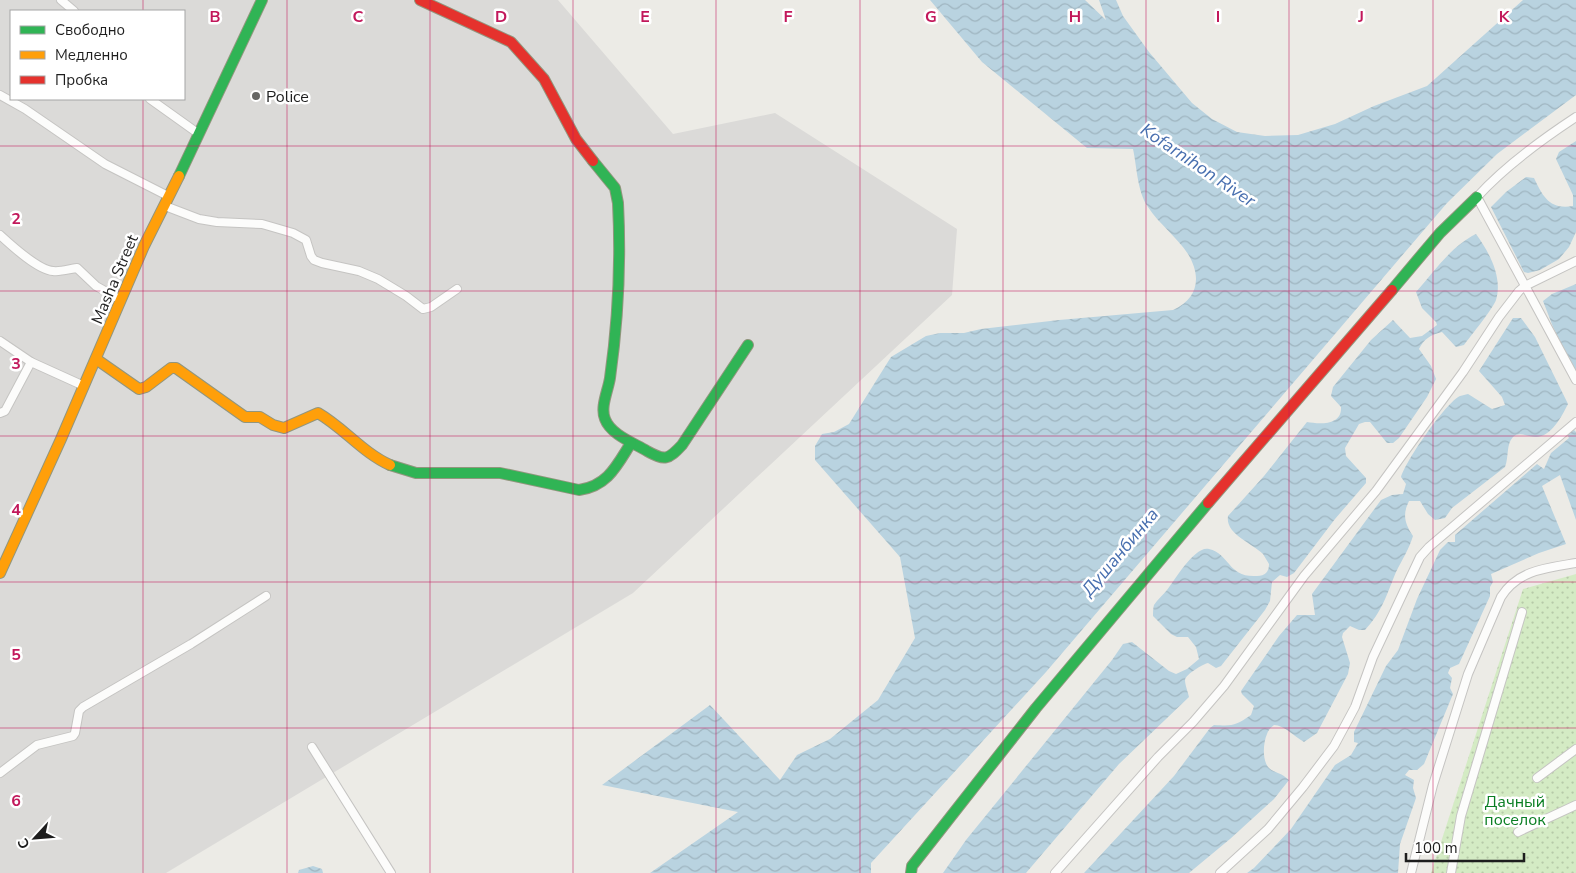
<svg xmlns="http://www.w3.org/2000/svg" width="1576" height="873" font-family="'Nunito Sans',sans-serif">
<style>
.residential{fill:#dbdad8;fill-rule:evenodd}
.grass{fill:url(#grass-dots)}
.water{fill:url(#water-waves)}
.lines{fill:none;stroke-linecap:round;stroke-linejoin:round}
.street-casing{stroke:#c5c4c2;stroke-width:10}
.fast-casing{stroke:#92967e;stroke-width:12}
.slow-casing{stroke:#92967e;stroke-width:12}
.jam-casing{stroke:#92967e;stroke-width:12}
.street{stroke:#fcfcfb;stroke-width:8}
.fast{stroke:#30b455;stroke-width:10}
.slow{stroke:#ff9f0a;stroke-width:10}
.jam{stroke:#e5322d;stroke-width:10}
.grid{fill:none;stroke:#c2185b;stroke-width:1;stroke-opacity:0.55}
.poi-dot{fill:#666664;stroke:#fff;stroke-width:2}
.labels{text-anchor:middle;stroke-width:5;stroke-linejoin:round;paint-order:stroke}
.poi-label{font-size:16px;fill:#1e1e1e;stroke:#fff;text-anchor:start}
.street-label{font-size:16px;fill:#1e1e1e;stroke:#fff}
.park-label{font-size:16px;fill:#097e22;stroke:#fff}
.water-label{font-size:18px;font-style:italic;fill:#486faf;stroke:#fff}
.grid-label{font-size:16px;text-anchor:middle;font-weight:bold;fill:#c2185b;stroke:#fff;stroke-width:5;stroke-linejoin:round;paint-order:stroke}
</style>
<defs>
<pattern id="grass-dots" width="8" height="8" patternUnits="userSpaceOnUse" patternTransform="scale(1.25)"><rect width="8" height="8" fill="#d4ebc4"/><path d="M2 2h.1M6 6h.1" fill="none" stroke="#b6c9a8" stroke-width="1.8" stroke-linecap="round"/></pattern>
<pattern id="water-waves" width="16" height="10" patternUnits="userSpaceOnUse" patternTransform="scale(1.25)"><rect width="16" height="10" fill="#b9d3e0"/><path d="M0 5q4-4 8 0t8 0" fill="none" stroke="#9fb5c0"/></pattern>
</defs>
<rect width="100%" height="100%" fill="#ecebe6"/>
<!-- residential -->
<path class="residential" d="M0 0H558L673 134 775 113 957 229 952 295 633 593 166 873H0ZM11 11H184V99H11Z"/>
<!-- grass -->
<path class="grass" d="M1576 574V873H1431L1523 589Z"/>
<!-- water -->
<g class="water">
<path d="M930 0H1085L1106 20 1099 0H1116L1123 16 1149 52 1192 103 1212 119 1237 132 1265 136 1298 135 1335 124 1374 106 1427 86 1523 0H1576V95L1497 154 1447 203 1046 672 871 863V873H650L738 812 602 785 710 705 780 780 797 755 830 739 878 700 915 638 900 557 815 460V446L822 434 834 432 849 424 891 357 926 336 940 333H964L981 329 1059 320 1173 310C1198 299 1202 277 1188 254 1177 237 1159 224 1148 207 1137 191 1137 167 1133 149L1087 148 982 62Z"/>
<path d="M1576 141V232L1569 247 1559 259 1540 270 1528 273 1524 272 1491 207 1506 192 1526 177 1534 178C1543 197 1550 210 1573 206V195L1556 159 1559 152Z"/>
<path d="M1476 234C1489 252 1503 277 1496 300 1494 307 1470 337 1464 345L1456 347 1442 332C1430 335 1424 339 1419 349L1431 366 1436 379 1427 397 1399 438 1393 443H1387L1370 422H1365L1359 424 1345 448 1346 456 1366 478V483L1335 519 1294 573 1287 577 1280 575 1272 582 1270 601 1265 610 1221 666 1216 668 1208 663C1203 664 1186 674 1185 680 1185 685 1188 692 1189 697L1119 764 1026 873H943L966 840 1112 660 1123 644 1132 642 1169 671 1176 674 1187 669 1199 659 1196 647 1188 637H1177L1171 634 1153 616C1153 613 1153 608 1154 605 1157 600 1163 595 1167 590 1175 580 1195 545 1209 549 1230 554 1228 578 1257 576 1265 576 1269 572 1269 564 1267 561 1265 557 1263 554 1252 543 1225 534 1228 516L1264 476 1307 422C1319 424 1342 426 1341 407L1331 396 1333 387 1371 340 1393 320 1410 338 1422 336 1437 325 1436 322 1422 308 1416 292C1434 272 1451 246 1476 234Z"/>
<path d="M1576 284V373L1553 327 1543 301 1552 294Z"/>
<path d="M1513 318H1521L1535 337 1568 404C1562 416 1551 437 1536 437 1529 437 1519 431 1513 437 1506 444 1509 457 1505 467L1452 508 1445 518 1435 520 1428 514 1420 501H1409C1402 515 1405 524 1413 536 1409 549 1402 560 1396 572 1387 594 1382 612 1365 630H1359L1350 626 1343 633 1342 637 1350 663 1348 674 1317 733 1304 742C1295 737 1284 725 1274 725 1271 727 1268 731 1267 734 1263 743 1262 761 1269 768 1274 773 1281 772 1289 780L1274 799 1230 839 1189 873H1084L1174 776 1210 728 1214 725C1233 726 1235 726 1251 715L1254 706 1242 694 1241 691 1279 636 1297 615H1315L1312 594 1381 500 1392 495 1403 494 1406 484 1401 477C1405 462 1446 402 1460 396 1463 395 1465 395 1468 394L1492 409 1505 405 1502 397 1479 371Z"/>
<path d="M1573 429 1576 432V520L1560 475 1542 486 1566 544 1539 553 1491 574 1493 582 1490 587V596L1459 664 1450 668 1448 673 1452 678 1450 688 1453 694 1424 764 1417 770H1409L1405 775 1414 780 1413 788 1416 798 1400 844 1398 873H1247L1254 868 1291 829 1335 765 1351 755 1358 743 1354 742V732L1386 666 1398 650 1417 599 1440 550 1448 542H1455V535L1537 464 1544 469 1551 453 1569 438 1566 432Z"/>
<path d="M313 866 322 869 323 873H298L299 870Z"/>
</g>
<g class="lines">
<!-- street casing -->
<g class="street-casing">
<g id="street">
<path d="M61 0 74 11"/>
<path d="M0 95 25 109 105 164 168 196"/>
<path d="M150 99 199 134"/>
<path d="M1576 117C1541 140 1505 166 1477 197L1576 380"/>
<path d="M165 206 199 219 217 222 262 224 293 233 306 240 311 256 314 260 322 263 359 271 378 279 406 296 423 309 431 307 457 289"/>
<path d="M0 235C12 246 38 270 53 271 61 272 69 269 77 268L96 286 121 300"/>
<path d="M0 341 31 362 84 386"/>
<path d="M0 413 5 411 31 362"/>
<path d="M312 747 391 873"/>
<path d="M0 773 37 745 73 736 75 733 79 711 83 707 191 644 266 596"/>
<path d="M1537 778 1576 749"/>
<path d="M1518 832 1576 805"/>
<path d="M1055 873 1158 757 1193 722 1224 686 1304 576 1376 491 1463 372 1499 317 1519 291 1525 286 1576 261"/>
<path d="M1220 873 1268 829 1303 787 1334 746 1355 707 1373 657 1420 557 1429 547 1576 422"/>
<path d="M1411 873 1433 785 1468 674 1501 597C1518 570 1546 568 1576 563"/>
<path d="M1451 873 1461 816 1522 612"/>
</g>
</g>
<!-- fast casing -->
<g class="fast-casing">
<g id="fast">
<path d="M593 161 615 188 618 203C621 261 618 321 610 378 608 391 600 407 605 419 611 435 634 443 647 451 665 461 668 460 682 445L748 345"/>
<path d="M179 176 262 0"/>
<path d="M1392 290 1440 233 1477 197"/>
<path d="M390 465 416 473H500L579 490C608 486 617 465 631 443"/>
<path d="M911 873 912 866 1036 708 1208 503"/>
</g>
</g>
<!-- slow casing -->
<g class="slow-casing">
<g id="slow">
<path d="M96 359 139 389 146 387 171 368H176L245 417H260L273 425 284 428 318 413C344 428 363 453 390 465"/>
<path d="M0 573 61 439 144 246 179 176"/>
</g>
</g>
<!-- jam casing -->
<g class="jam-casing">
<g id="jam">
<path d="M420 0 511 42 544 79 576 139 593 161"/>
<path d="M1208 503 1392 290"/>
</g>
</g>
<!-- street -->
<use href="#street" class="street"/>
<!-- fast -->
<use href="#fast" class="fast"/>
<!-- slow -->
<use href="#slow" class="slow"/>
<!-- jam -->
<use href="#jam" class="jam"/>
</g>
<!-- grid -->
<path class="grid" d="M143 0V11M287 0V873M430 0V873M573 0V873M716 0V873M860 0V873M1003 0V873M1146 0V873M1289 0V873M1433 0V873M143 99V873M0 146H1576M0 291H1576M0 436H1576M0 582H1576M0 728H1576"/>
<!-- markers -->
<circle class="poi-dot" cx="256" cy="96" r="5"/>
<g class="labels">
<!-- poi labels -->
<g class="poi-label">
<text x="266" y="102">Police</text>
</g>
<!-- street labels -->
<g class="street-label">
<text transform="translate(114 279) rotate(-67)" y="6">Masha Street</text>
</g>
<!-- park labels -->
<g class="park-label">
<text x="1515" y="807">Дачный<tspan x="1515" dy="18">поселок</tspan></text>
</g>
<!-- water labels -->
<g class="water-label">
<text transform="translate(1198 165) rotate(34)" y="6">Kofarnihon River</text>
<text transform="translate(1120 552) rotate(-50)" y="6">Душанбинка</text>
</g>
</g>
<g class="grid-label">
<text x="215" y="22">B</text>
<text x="358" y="22">C</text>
<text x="501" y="22">D</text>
<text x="645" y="22">E</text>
<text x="788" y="22">F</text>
<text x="931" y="22">G</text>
<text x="1075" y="22">H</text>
<text x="1218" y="22">I</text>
<text x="1361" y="22">J</text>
<text x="1504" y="22">K</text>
<text x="16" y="224">2</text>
<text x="16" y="369">3</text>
<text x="16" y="515">4</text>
<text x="16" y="660">5</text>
<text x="16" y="806">6</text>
</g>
<!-- legend -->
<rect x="10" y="10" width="175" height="90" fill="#ffffff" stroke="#a5a5a5"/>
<rect x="20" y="26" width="25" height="8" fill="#30b455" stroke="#a5a5a5"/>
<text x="55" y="35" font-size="15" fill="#1e1e1e">Свободно</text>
<rect x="20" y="51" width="25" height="8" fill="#ff9f0a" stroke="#a5a5a5"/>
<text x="55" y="60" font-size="15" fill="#1e1e1e">Медленно</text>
<rect x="20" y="76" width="25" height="8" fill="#e5322d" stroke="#a5a5a5"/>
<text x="55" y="85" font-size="15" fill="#1e1e1e">Пробка</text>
<!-- north arrow -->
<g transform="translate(35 838) rotate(244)" stroke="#ffffff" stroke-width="4" paint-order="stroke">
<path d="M0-4L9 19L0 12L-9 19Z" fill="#1e1e1e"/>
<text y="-8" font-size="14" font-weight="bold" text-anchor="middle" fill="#1e1e1e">С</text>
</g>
<!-- scale -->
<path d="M1406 853v8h118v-8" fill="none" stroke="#1e1e1e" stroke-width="2.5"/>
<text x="1414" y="853" font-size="15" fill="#1e1e1e" stroke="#ffffff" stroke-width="4" paint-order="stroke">100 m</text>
</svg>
